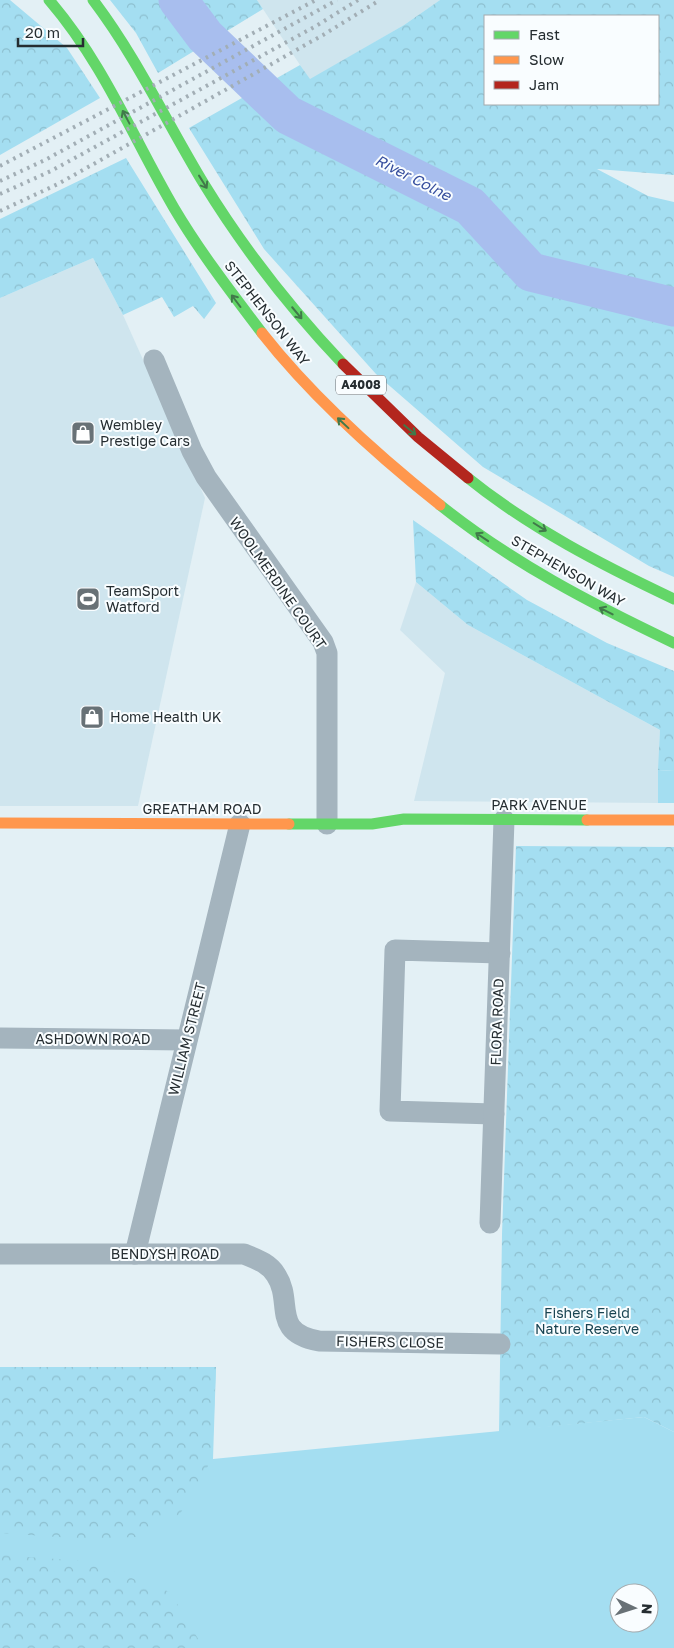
<svg xmlns="http://www.w3.org/2000/svg" width="674" height="1648" font-family="'Golos Text',sans-serif">
<style>
.built{fill:#cfe5ee}
.green{fill:#a4def1;fill-rule:evenodd}
.forest{fill:url(#forest-crowns);fill-rule:evenodd}
.lines{fill:none;stroke-linecap:round;stroke-linejoin:round}
.river{stroke:#a8beee;stroke-width:39}
.street{stroke:#a4b4be;stroke-width:21}
.fast{stroke:#63d668;stroke-width:11}
.slow{stroke:#ff974d;stroke-width:11}
.jam{stroke:#b3261e;stroke-width:11}
.rail{stroke:#a2aeb5;stroke-width:4;stroke-dasharray:2.5 5;stroke-linecap:butt}
.oneway{stroke:#41794a}
.labels{text-anchor:middle;stroke-width:4;stroke-linejoin:round;paint-order:stroke}
.shield{fill:#f9fdff;stroke:#656b6f;stroke-width:1}
.shield-label{font-size:12px;font-weight:bold;fill:#252d31}
.street-label{font-size:14px;fill:#252d31;stroke:#f9fdff}
.poi-label{font-size:14px;fill:#252d31;stroke:#f9fdff;text-anchor:start}
.park-label{font-size:14px;fill:#184452;stroke:#f9fdff}
.water-label{font-size:15px;font-style:italic;fill:#364e9e;stroke:#f9fdff}
</style>
<defs>
<pattern id="forest-crowns" width="20" height="18" patternUnits="userSpaceOnUse" patternTransform="scale(1.25)"><rect width="20" height="18" fill="#a4def1"/><path d="M2 6a3 3 0 1 1 6 0M12 15a3 3 0 1 1 6 0" fill="none" stroke="#8dbfcf"/></pattern>
</defs>
<rect width="100%" height="100%" fill="#e3f0f5"/>
<!-- built -->
<g class="built">
<path d="M257 0H440L404 25 310 80Z"/>
<path d="M93 258 123 315 205 498 138 806H0V298Z"/>
<path d="M416 582 468 625 660 730 658 803 414 801 445 673 400 630Z"/>
</g>
<!-- green -->
<g class="green">
<path d="M658 770 674 771V803H658Z"/>
<path d="M0 1367H216L213 1459 644 1417 674 1432V1648H0ZM619 1593H649V1623H619Z"/>
</g>
<!-- forest -->
<g class="forest">
<path d="M0 0H10L67 48 100 98 0 155Z"/>
<path d="M110 0H257L263 9 158 73 136 33Z"/>
<path d="M440 0H674V175L597 169 648 196 674 202V577L649 566 483 467 376 374 264 249 189 128 300 65 310 79 404 25ZM485 16H658V104H485Z"/>
<path d="M126 158 216 303 204 319 193 306 174 317 162 297 123 315 93 258 0 298V219Z"/>
<path d="M413 520 527 600 607 643 674 671V771L658 770 660 730 468 625 416 582Z"/>
<path d="M516 846 674 847V1432L644 1417 499 1432 502 1234Z"/>
<path d="M0 1367H216L212 1459 180 1514 137 1537 86 1539 0 1533Z"/>
<path d="M0 1555 85 1561 170 1592 200 1642 201 1648H0Z"/>
</g>
<g class="lines">
<!-- river -->
<path class="river" d="M178 0 205 36 288 115 470 206 531 272 674 307"/>
<!-- street -->
<g class="street">
<path d="M154 360 192 451 206 477 323 642 327 653V824"/>
<path d="M0 1038 187 1040"/>
<path d="M494 1114 390 1111 395 950 500 953"/>
<path d="M490 1223 504 820"/>
<path d="M0 1254H244C256 1259 269 1263 276 1275 294 1302 270 1332 319 1341L500 1344"/>
<path d="M135 1254 240 824"/>
</g>
<!-- fast -->
<g class="fast">
<path d="M49 0C104 64 132 136 174 208 200 252 231 292 262 333"/>
<path d="M93 0C137 58 167 123 204 184 244 249 291 309 343 364"/>
<path d="M468 478C530 528 602 565 674 599"/>
<path d="M440 505C511 562 592 604 674 643"/>
<path d="M289 824H372L404 819 587 820"/>
</g>
<!-- slow -->
<g class="slow">
<path d="M262 333C313 398 376 454 440 505"/>
<path d="M587 820H674"/>
<path d="M0 823 289 824"/>
</g>
<!-- jam -->
<path class="jam" d="M343 364 418 437 468 478"/>
<!-- rail -->
<g class="rail">
<path d="M0 166 316 0"/>
<path d="M0 181 45 160 337 0"/>
<path d="M0 194 51 171 316 26 358 0"/>
<path d="M0 211 58 184 323 35 380 0"/>
</g>
</g>
<!-- one-way arrows -->
<defs><path id="oneway-shaft" d="M-6 0H5M1.5-3L5.5 0L1.5 3" fill="none" stroke-width="1.6" stroke-linecap="round" stroke-linejoin="round" transform="scale(1.25)"/></defs>
<g class="oneway">
<use href="#oneway-shaft" transform="translate(126 117) rotate(-118)"/>
<use href="#oneway-shaft" transform="translate(203 182) rotate(58)"/>
<use href="#oneway-shaft" transform="translate(236 301) rotate(-127)"/>
<use href="#oneway-shaft" transform="translate(297 313) rotate(50)"/>
<use href="#oneway-shaft" transform="translate(343 423) rotate(-137)"/>
<use href="#oneway-shaft" transform="translate(410 430) rotate(40)"/>
<use href="#oneway-shaft" transform="translate(540 527) rotate(32)"/>
<use href="#oneway-shaft" transform="translate(482 537) rotate(-146)"/>
<use href="#oneway-shaft" transform="translate(606 611) rotate(-153)"/>
</g>
<!-- icons -->
<defs>
<g id="shop-square" transform="scale(1.25)"><rect x="-9" y="-9" width="18" height="18" rx="4" fill="#687176" stroke="#f9fdff"/><path d="M-5-2.5h2.3a2.7 3.5 0 0 1 5.4 0H5L5.5 6h-11ZM-1.5-2.5h3a1.5 2.3 0 0 0-3 0Z" fill="#fff"/></g>
<g id="stadium-square" transform="scale(1.25)"><rect x="-9" y="-9" width="18" height="18" rx="4" fill="#687176" stroke="#f9fdff"/><path d="M0-5a6.5 5 0 1 0 0 10a6.5 5 0 1 0 0-10ZM-3.5-1.8h7v3.6h-7Z" fill="#fff"/></g>
</defs>
<g fill-rule="evenodd">
<use href="#shop-square" x="83" y="433"/>
<use href="#stadium-square" x="88" y="599"/>
<use href="#shop-square" x="92" y="717"/>
</g>
<g class="labels">
<!-- shield labels -->
<rect class="shield" x="336" y="375.5" width="50" height="19" rx="4"/>
<g class="shield-label">
<text x="361" y="389">A4008</text>
</g>
<!-- street labels -->
<g class="street-label">
<text transform="translate(267 313) rotate(52)" y="5">STEPHENSON WAY</text>
<text transform="translate(568 571) rotate(30)" y="5">STEPHENSON WAY</text>
<text transform="translate(278 583) rotate(55)" y="5">WOOLMERDINE COURT</text>
<text x="539" y="810">PARK AVENUE</text>
<text x="202" y="814">GREATHAM ROAD</text>
<text transform="translate(497 1022) rotate(-88)" y="5">FLORA ROAD</text>
<text x="93" y="1044">ASHDOWN ROAD</text>
<text transform="translate(187 1039) rotate(-76)" y="5">WILLIAM STREET</text>
<text x="165" y="1259">BENDYSH ROAD</text>
<text transform="translate(390 1342) rotate(1)" y="5">FISHERS CLOSE</text>
</g>
<!-- poi labels -->
<g class="poi-label">
<text x="100" y="430">Wembley<tspan x="100" dy="16">Prestige Cars</tspan></text>
<text x="106" y="596">TeamSport<tspan x="106" dy="16">Watford</tspan></text>
<text x="110" y="722">Home Health UK</text>
</g>
<!-- park labels -->
<g class="park-label">
<text x="587" y="1318">Fishers Field<tspan x="587" dy="16">Nature Reserve</tspan></text>
</g>
<!-- water labels -->
<g class="water-label">
<text transform="translate(413 178) rotate(27)" y="5">River Colne</text>
</g>
</g>
<!-- legend -->
<rect x="484" y="15" width="175" height="90" fill="#f9fdff" stroke="#a4aaad"/>
<rect x="494" y="31" width="25" height="8" fill="#63d668" stroke="#a4aaad"/>
<text x="529" y="40" font-size="15" fill="#252d31">Fast</text>
<rect x="494" y="56" width="25" height="8" fill="#ff974d" stroke="#a4aaad"/>
<text x="529" y="65" font-size="15" fill="#252d31">Slow</text>
<rect x="494" y="81" width="25" height="8" fill="#b3261e" stroke="#a4aaad"/>
<text x="529" y="90" font-size="15" fill="#252d31">Jam</text>
<!-- north arrow -->
<g transform="translate(634 1608) rotate(94)"><circle r="24" fill="#f9fdff" stroke="#a4aaad"/>
<path d="M0-4L9 19L0 12L-9 19Z" fill="#687176"/>
<text y="-8" font-size="14" font-weight="bold" text-anchor="middle" fill="#252d31">N</text>
</g>
<!-- scale -->
<path d="M18 38v8h65v-8" fill="none" stroke="#252d31" stroke-width="2.5"/>
<text x="25" y="38" font-size="15" fill="#252d31" stroke="#f9fdff" stroke-width="4" paint-order="stroke">20 m</text>
</svg>
